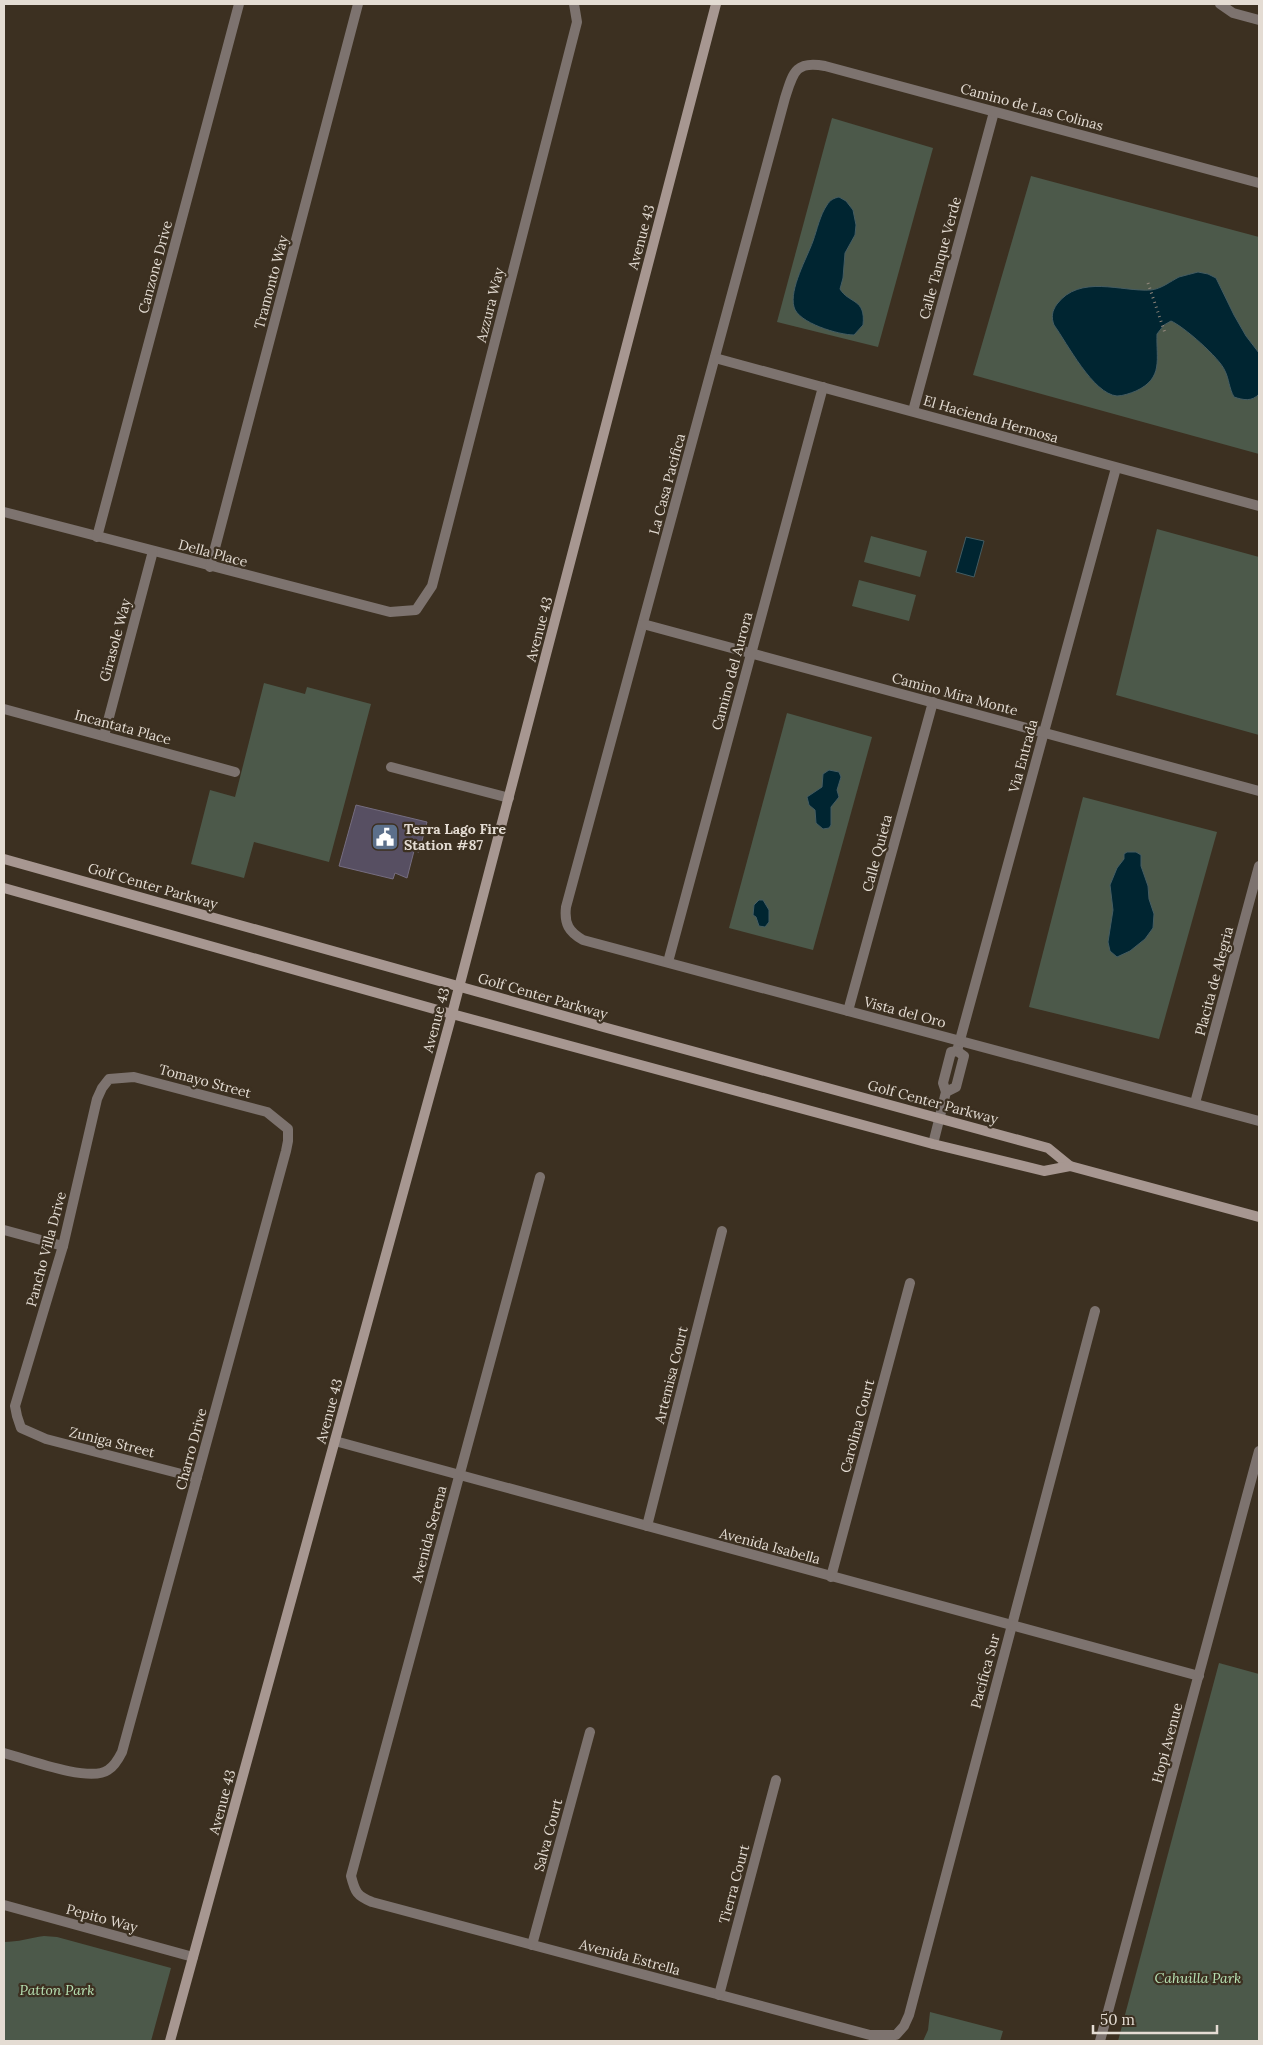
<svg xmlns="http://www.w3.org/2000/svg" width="1263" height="2045" font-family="Lora,serif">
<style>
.green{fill:#4c594a}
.water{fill:#002531;stroke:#445c62}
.building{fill:#574f62;stroke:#756d80}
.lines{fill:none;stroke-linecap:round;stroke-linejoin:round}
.path{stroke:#91877c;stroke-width:3;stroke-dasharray:1 4;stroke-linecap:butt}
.lane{stroke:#7d736f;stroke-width:10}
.street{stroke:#7d736f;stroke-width:10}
.secondary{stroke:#a79791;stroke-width:10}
.labels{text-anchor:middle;stroke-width:4.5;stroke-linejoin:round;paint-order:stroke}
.street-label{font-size:14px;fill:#e4dcd3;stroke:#3c3021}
.poi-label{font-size:14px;font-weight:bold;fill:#e4dcd3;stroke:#3c3021;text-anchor:start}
.park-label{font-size:14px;font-style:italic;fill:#b7e1b3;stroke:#3c3021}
</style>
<rect width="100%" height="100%" fill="#3c3021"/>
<!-- green -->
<g class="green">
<path d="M832 118 933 148 878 347 777 322Z"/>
<path d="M1031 176 1259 237V454L973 375Z"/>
<path d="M1157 529 1259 557V735L1116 695Z"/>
<path d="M871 536 927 551 920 577 864 562Z"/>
<path d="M859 580 916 595 909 621 852 606Z"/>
<path d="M264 683 305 694 307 687 371 704 329 862 254 842 244 878 191 864 210 790 235 797Z"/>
<path d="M787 713 872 737 813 950 729 928Z"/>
<path d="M1083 797 1217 832 1159 1039 1029 1007Z"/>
<path d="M1219 1663 1259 1674V2041H1118Z"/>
<path d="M44 1936 57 1937 171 1968 151 2041H4V1942C18 1942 30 1938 44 1936Z"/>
<path d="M930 2012 1003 2031 1000 2041H923L928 2030Z"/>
</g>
<!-- water -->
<g class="water">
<path d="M839 197 846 201 853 210 856 225 855 235 845 253 843 278 840 289C849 304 866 298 863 325L854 335C839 335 798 323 794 307 789 289 807 258 813 241 817 230 820 215 827 205 830 200 834 198 839 197Z"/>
<path d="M1198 272 1208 274 1216 278 1234 315 1246 336 1259 353V394C1252 402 1243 400 1234 397 1229 388 1229 379 1225 371 1220 358 1183 326 1171 321L1164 325 1157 334C1156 359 1164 378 1136 391 1131 393 1123 396 1117 396 1093 394 1067 343 1054 325 1051 317 1052 311 1057 304 1080 274 1121 292 1151 290 1161 289 1171 281 1179 277 1185 275 1192 274 1198 272Z"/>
<path d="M966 537 984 541 974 577 956 572Z"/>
<path d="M829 770 839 772 841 777 837 790 839 797 831 807V825L829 828 823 829 816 823 815 810 809 805 807 797 822 787 823 774Z"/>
<path d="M1127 852H1136L1141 855V866L1148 886 1149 899 1154 914 1153 928 1145 939 1130 951 1117 957 1110 951 1108 942 1113 910 1110 885 1117 868 1124 859V854Z"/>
<path d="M759 900H763L769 910V922L765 927 759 926 756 917 753 915 754 905Z"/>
</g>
<!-- building -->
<path class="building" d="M356 805 427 822 419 852 414 851 407 878 395 873 393 879 339 866Z"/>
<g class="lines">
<!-- path -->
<path class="path" d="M1148 283 1165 333"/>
<!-- lane -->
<g class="lane">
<path d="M913 411 994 112"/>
<path d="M391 767 509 798"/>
<path d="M848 1011 933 702"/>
<path d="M957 1051 1116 468"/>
<path d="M1195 1103 1259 866"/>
<path d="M933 1144 946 1092 943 1083 951 1052 957 1051 964 1056 956 1087 946 1092"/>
</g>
<!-- street -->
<g class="street">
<path d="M1220 4 1233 13 1259 20"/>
<path d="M1259 183 825 66C795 60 793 73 785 98L566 907C564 924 569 932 583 940L1259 1121"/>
<path d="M715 358 1259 506"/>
<path d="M4 512 390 612 416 610 432 586 577 22 574 4"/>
<path d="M97 537 239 4"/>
<path d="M210 567 358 4"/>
<path d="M643 624 1259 791"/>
<path d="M4 709 235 772"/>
<path d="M104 736 153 551"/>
<path d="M668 962 823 387"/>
<path d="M540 1177 351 1876C355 1892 357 1896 372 1902L870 2035H896L904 2026 909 2015 1095 1311"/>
<path d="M4 1230 63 1246"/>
<path d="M335 1441 1199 1676"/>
<path d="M647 1526 722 1231"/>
<path d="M831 1577 910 1283"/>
<path d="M4 1753C26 1759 90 1783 108 1770 115 1766 119 1758 122 1752L286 1151 288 1141V1129L267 1112 134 1077 109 1079 102 1088 97 1099 63 1246 15 1406 17 1416 21 1428 46 1439 197 1478"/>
<path d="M4 1905 193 1957"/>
<path d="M532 1945 590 1732"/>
<path d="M719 1995 776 1780"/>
<path d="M1100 2041 1259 1451"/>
</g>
<!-- secondary -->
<g class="secondary">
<path d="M4 859 607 1028 1048 1148 1070 1166 1259 1217"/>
<path d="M4 888 452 1014 933 1144 1044 1171 1070 1166"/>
<path d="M170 2041 452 1014 716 4"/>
</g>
</g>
<!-- icons -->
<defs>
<g id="civic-square" transform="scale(1.4375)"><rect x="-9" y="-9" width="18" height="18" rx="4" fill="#5c6f8a" stroke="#3c3021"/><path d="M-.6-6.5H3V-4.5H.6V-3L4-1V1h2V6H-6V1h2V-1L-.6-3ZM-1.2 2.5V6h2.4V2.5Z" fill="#fff"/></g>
</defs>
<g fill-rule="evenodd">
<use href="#civic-square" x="385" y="837"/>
</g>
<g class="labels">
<!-- street labels -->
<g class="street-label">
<text transform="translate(1032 107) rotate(15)" y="5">Camino de Las Colinas</text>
<text transform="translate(641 237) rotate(-75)" y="5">Avenue 43</text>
<text transform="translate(940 258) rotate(-75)" y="5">Calle Tanque Verde</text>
<text transform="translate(155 267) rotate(-75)" y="5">Canzone Drive</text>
<text transform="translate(271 282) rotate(-75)" y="5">Tramonto Way</text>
<text transform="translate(490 305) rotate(-76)" y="5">Azzura Way</text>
<text transform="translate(991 419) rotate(16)" y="5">El Hacienda Hermosa</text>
<text transform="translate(667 484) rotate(-75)" y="5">La Casa Pacifica</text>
<text transform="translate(213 553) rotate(15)" y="5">Della Place</text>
<text transform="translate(539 629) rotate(-75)" y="5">Avenue 43</text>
<text transform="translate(115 640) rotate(-75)" y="5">Girasole Way</text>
<text transform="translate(732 671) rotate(-75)" y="5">Camino del Aurora</text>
<text transform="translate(955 694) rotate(15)" y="5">Camino Mira Monte</text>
<text transform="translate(123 727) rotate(15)" y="5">Incantata Place</text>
<text transform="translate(1023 756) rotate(-75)" y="5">Via Entrada</text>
<text transform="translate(877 853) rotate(-75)" y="5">Calle Quieta</text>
<text transform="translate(153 886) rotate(16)" y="5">Golf Center Parkway</text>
<text transform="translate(1214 981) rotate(-75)" y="5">Placita de Alegria</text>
<text transform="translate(543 996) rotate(16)" y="5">Golf Center Parkway</text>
<text transform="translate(905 1012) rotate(15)" y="5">Vista del Oro</text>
<text transform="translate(436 1020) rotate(-75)" y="5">Avenue 43</text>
<text transform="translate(205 1081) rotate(15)" y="5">Tomayo Street</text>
<text transform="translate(933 1102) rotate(15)" y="5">Golf Center Parkway</text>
<text transform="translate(46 1249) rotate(-75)" y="5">Pancho Villa Drive</text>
<text transform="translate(671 1375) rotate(-76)" y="5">Artemisa Court</text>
<text transform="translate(329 1411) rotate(-75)" y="5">Avenue 43</text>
<text transform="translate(857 1426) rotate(-75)" y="5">Carolina Court</text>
<text transform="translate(112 1442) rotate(14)" y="5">Zuniga Street</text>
<text transform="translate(191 1449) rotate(-75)" y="5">Charro Drive</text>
<text transform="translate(429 1534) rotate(-75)" y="5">Avenida Serena</text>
<text transform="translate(770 1546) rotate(15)" y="5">Avenida Isabella</text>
<text transform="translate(985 1671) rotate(-75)" y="5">Pacifica Sur</text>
<text transform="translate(1167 1743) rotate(-75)" y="5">Hopi Avenue</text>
<text transform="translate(222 1802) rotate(-75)" y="5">Avenue 43</text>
<text transform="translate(548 1835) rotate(-75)" y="5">Salva Court</text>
<text transform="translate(734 1884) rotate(-75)" y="5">Tierra Court</text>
<text transform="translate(102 1918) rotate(15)" y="5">Pepito Way</text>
<text transform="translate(630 1957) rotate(15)" y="5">Avenida Estrella</text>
</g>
<!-- poi labels -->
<g class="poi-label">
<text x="404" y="834">Terra Lago Fire<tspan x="404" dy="16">Station #87</tspan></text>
</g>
<!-- park labels -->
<g class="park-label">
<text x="1198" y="1983">Cahuilla Park</text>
<text x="57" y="1995">Patton Park</text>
</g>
</g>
<!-- border -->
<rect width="1263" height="2045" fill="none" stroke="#e4dcd3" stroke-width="10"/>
<!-- scale -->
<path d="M1093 2025v8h124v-8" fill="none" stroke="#e4dcd3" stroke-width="2.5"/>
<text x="1100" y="2025" font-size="15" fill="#e4dcd3" stroke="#3c3021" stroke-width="4" paint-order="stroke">50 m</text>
</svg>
